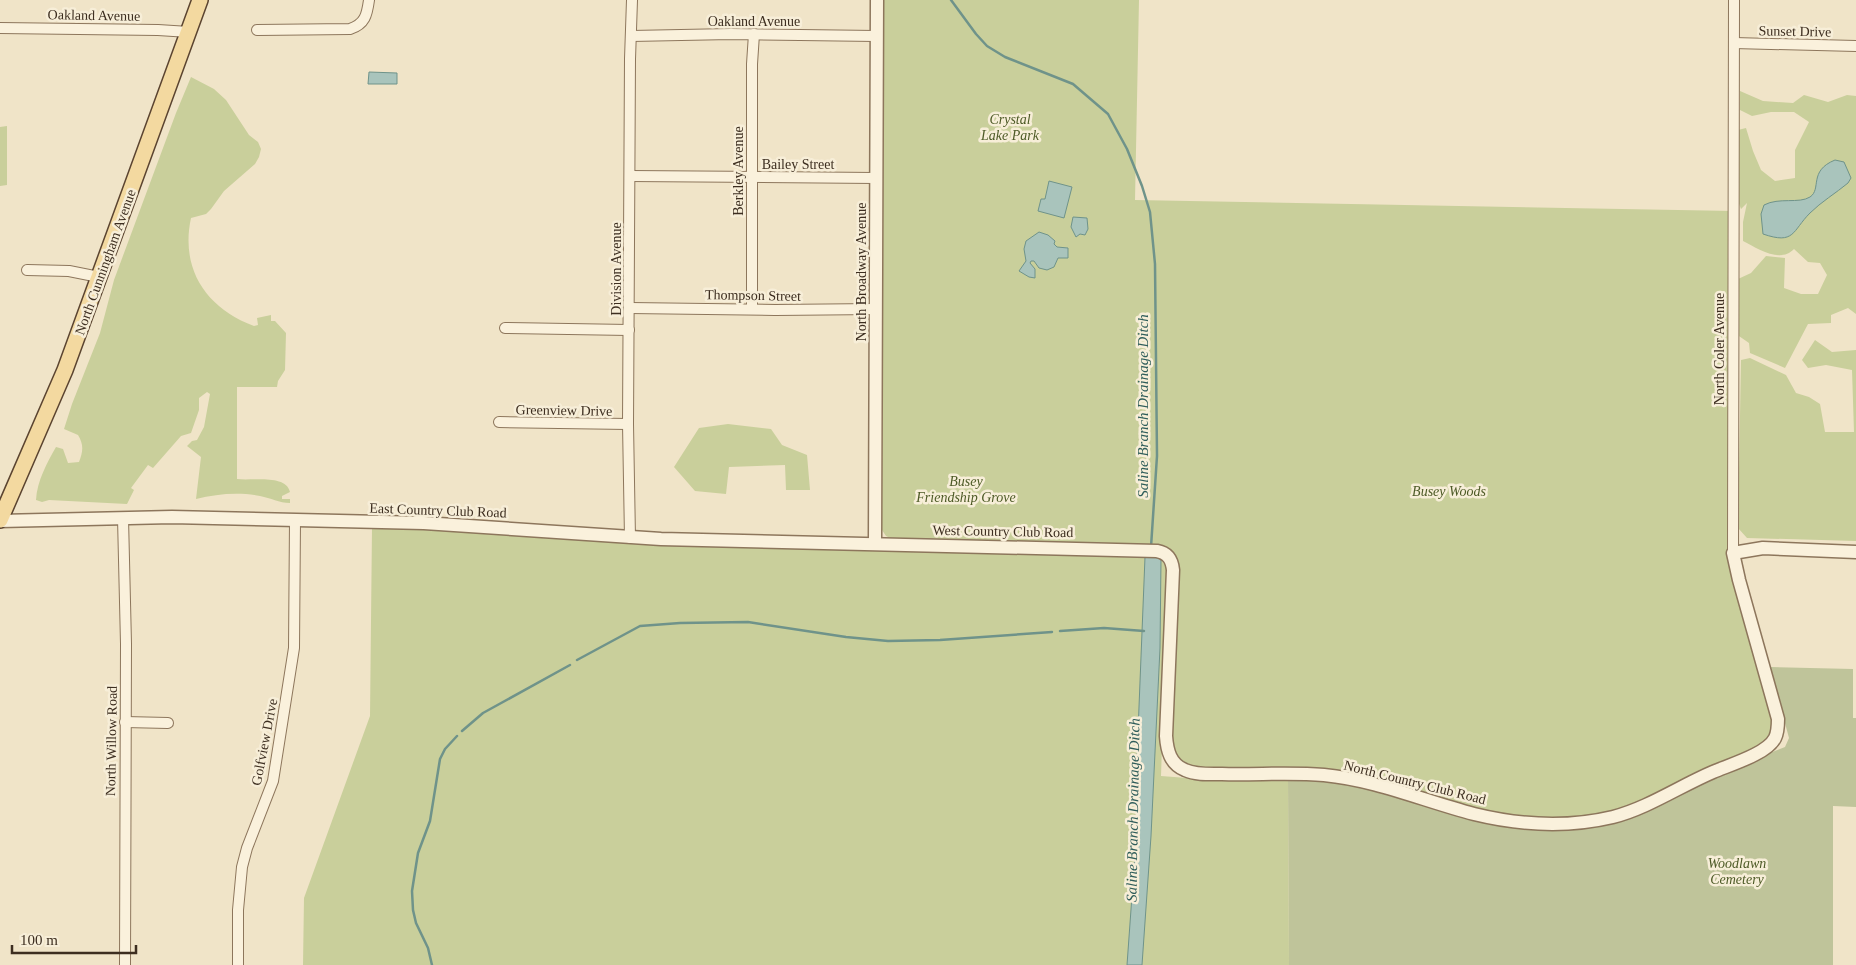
<svg xmlns="http://www.w3.org/2000/svg" width="1856" height="965" font-family="Georgia,serif">
<style>
.green{fill:#c9cf9b}
.cemetery{fill:#bfc49a}
.water{fill:#a9c4bc;stroke:#6f938a}
.lines{fill:none;stroke-linecap:round;stroke-linejoin:round}
.stream{stroke:#6f938a;stroke-width:2.5}
.minor-casing{stroke:#8d765c;stroke-width:12}
.tertiary-casing{stroke:#8d765c;stroke-width:15}
.primary-casing{stroke:#5b4430;stroke-width:18}
.minor{stroke:#faf1dc;stroke-width:10}
.tertiary{stroke:#faf1dc;stroke-width:12}
.primary{stroke:#f3d9a0;stroke-width:15}
.labels{text-anchor:middle;stroke-width:5;stroke-linejoin:round;paint-order:stroke}
.street-label{font-size:14px;fill:#3d2e20;stroke:#f7eed8}
.park-label{font-size:14px;font-style:italic;fill:#4d5a26;stroke:#f7eed8}
.water-label{font-size:15px;font-style:italic;fill:#2f5d5a;stroke:#f7eed8}
</style>
<rect width="100%" height="100%" fill="#f0e4c8"/>
<!-- green -->
<g class="green">
<path d="M883 0H1139L1135 200 1734 211 1733 553 1776 737 1628 812 1530 823 1380 785 1206 774 1171 759 1169 558 894 540 886 536 882 530Z"/>
<path d="M191 77 214 89 226 100 249 135 258 142 261 149 259 157 255 164 224 191 211 209 206 214 191 218C180 269 206 308 254 326L258 325 257 318 271 315V321H275L286 333 285 370 278 381 277 387H237V479C252 481 286 474 290 492L282 496V499H290V503C279 503 271 498 260 496 238 492 217 494 196 499L201 457 187 446 192 441 197 440 204 427 210 394 207 392 199 398V410L191 433 181 436 153 468 148 465 131 488 134 490 127 504 49 500 42 502 36 500C37 481 47 463 56 447L63 449 68 463 79 462C83 451 84 445 78 435L64 429 72 404 100 333 114 280 176 113Z"/>
<path d="M1740 91 1763 101 1793 103 1804 95 1828 102 1847 95 1856 96V314L1848 308 1831 315V323L1808 324 1785 368 1750 353 1749 343 1736 334 1738 279 1751 273 1766 256 1785 258 1784 288 1801 294H1818L1827 275 1820 263 1808 262 1794 249C1780 264 1757 248 1743 241V222L1747 203 1741 209 1738 201V130L1746 128 1753 151 1761 170 1775 181 1795 178V150L1809 122 1794 112H1771L1752 116 1740 110Z"/>
<path d="M7 126V185L0 186V127Z"/>
<path d="M1815 340 1832 352 1856 350V541L1747 538 1738 528 1741 360 1750 358 1786 375 1796 393 1809 397 1820 404 1825 432H1854L1852 370 1826 365 1808 368 1802 360Z"/>
<path d="M728 424 771 429 782 445 807 455 810 490H786L785 465 729 467 726 494 695 491 674 467 699 428Z"/>
<path d="M372 527C459 527 546 540 633 543 808 549 984 550 1159 557L1168 569 1161 776 1200 779 1288 780 1289 965H303L304 898 370 716Z"/>
</g>
<!-- cemetery -->
<path class="cemetery" d="M1770 667 1853 669V718H1856V807L1833 806V965H1289L1288 780H1306L1357 785 1437 808 1580 827 1785 747 1789 738Z"/>
<!-- water -->
<g class="water">
<path d="M369 72 397 73V84H368Z"/>
<path d="M1835 160 1844 162 1851 178 1848 183C1836 193 1821 202 1810 213 1792 231 1795 245 1763 234L1761 214 1764 205C1779 197 1799 204 1810 197 1822 189 1808 171 1835 160Z"/>
<path d="M1049 181 1072 187 1064 218 1038 211 1041 199H1045Z"/>
<path d="M1073 217 1087 218 1088 229 1085 235 1080 234 1076 237 1071 227Z"/>
<path d="M1039 232 1048 235 1055 241 1054 244 1057 247 1068 248V258H1058L1054 267 1047 270 1039 268 1034 261H1031L1030 263 1035 269V278L1029 277 1019 271 1026 261 1024 249 1026 241Z"/>
<path d="M1145 557H1159L1161 560 1160 648 1151 836 1142 965H1127L1137 826 1136 782Z"/>
</g>
<g class="lines">
<!-- stream -->
<g class="stream">
<path d="M951 0 976 34 987 46 1005 57 1073 84 1108 114 1127 149 1142 186 1150 212 1155 264 1157 456 1151 547"/>
<path d="M1060 631 1104 628 1144 631"/>
<path d="M577 660 640 626 680 623 748 622 846 637 888 641 940 640 1052 632"/>
<path d="M462 731 483 713 570 665"/>
<path d="M432 965 428 948 416 923 413 910 412 891 418 853 430 821 440 759 445 749 457 736"/>
</g>
<!-- minor casing -->
<g class="minor-casing">
<g id="minor">
<path d="M0 28 158 30 189 32"/>
<path d="M257 30 350 29C365 24 367 15 369 0"/>
<path d="M631 36 731 34 876 36"/>
<path d="M1734 43 1856 46"/>
<path d="M630 176 876 178"/>
<path d="M27 270 69 271 99 277"/>
<path d="M630 308 775 310 876 309"/>
<path d="M752 309V64L754 34"/>
<path d="M505 328 629 330"/>
<path d="M499 422 628 424"/>
<path d="M123 518 126 644 125 965"/>
<path d="M630 538 628 424 630 59 632 0"/>
<path d="M1733 553 1734 0"/>
<path d="M125 722 168 723"/>
<path d="M238 965V910L242 867 247 848 273 781 294 648 295 521"/>
</g>
</g>
<!-- tertiary casing -->
<g class="tertiary-casing">
<g id="tertiary">
<path d="M0 521 172 517 424 523 661 539 1157 551C1168 553 1172 560 1173 570L1166 736C1167 750 1170 764 1185 770 1196 775 1210 774 1222 774 1256 775 1290 772 1324 775 1376 780 1424 801 1474 814 1519 825 1567 828 1613 817 1648 808 1680 786 1713 772 1729 765 1767 754 1775 738 1778 732 1778 726 1778 719L1739 580 1733 553 1763 548 1856 552"/>
<path d="M875 543 877 0"/>
</g>
</g>
<!-- primary casing -->
<g class="primary-casing">
<path id="primary" d="M0 520 65 370 200 0"/>
</g>
<!-- minor -->
<use href="#minor" class="minor"/>
<!-- tertiary -->
<use href="#tertiary" class="tertiary"/>
<!-- primary -->
<use href="#primary" class="primary"/>
</g>
<g class="labels">
<!-- street labels -->
<g class="street-label">
<text transform="translate(94 15) rotate(1)" y="5">Oakland Avenue</text>
<text x="754" y="26">Oakland Avenue</text>
<text transform="translate(1795 31) rotate(1)" y="5">Sunset Drive</text>
<text x="798" y="169">Bailey Street</text>
<text transform="translate(738 171) rotate(-90)" y="5">Berkley Avenue</text>
<text transform="translate(105 262) rotate(-70)" y="5">North Cunningham Avenue</text>
<text transform="translate(616 269) rotate(-90)" y="5">Division Avenue</text>
<text transform="translate(861 272) rotate(-90)" y="5">North Broadway Avenue</text>
<text transform="translate(753 295) rotate(1)" y="5">Thompson Street</text>
<text transform="translate(1719 349) rotate(-90)" y="5">North Coler Avenue</text>
<text transform="translate(564 410) rotate(1)" y="5">Greenview Drive</text>
<text transform="translate(438 510) rotate(2)" y="5">East Country Club Road</text>
<text transform="translate(1003 531) rotate(1)" y="5">West Country Club Road</text>
<text transform="translate(111 741) rotate(-89)" y="5">North Willow Road</text>
<text transform="translate(264 742) rotate(-79)" y="5">Golfview Drive</text>
<text transform="translate(1415 782) rotate(14)" y="5">North Country Club Road</text>
</g>
<!-- park labels -->
<g class="park-label">
<text x="1010" y="124">Crystal<tspan x="1010" dy="16">Lake Park</tspan></text>
<text x="966" y="486">Busey<tspan x="966" dy="16">Friendship Grove</tspan></text>
<text x="1449" y="496">Busey Woods</text>
<text x="1737" y="868">Woodlawn<tspan x="1737" dy="16">Cemetery</tspan></text>
</g>
<!-- water labels -->
<g class="water-label">
<text transform="translate(1143 406) rotate(-90)" y="5">Saline Branch Drainage Ditch</text>
<text transform="translate(1133 810) rotate(-89)" y="5">Saline Branch Drainage Ditch</text>
</g>
</g>
<!-- scale -->
<path d="M12 945v8h124v-8" fill="none" stroke="#3d2e20" stroke-width="2.5"/>
<text x="20" y="945" font-size="15" fill="#3d2e20" stroke="#f7eed8" stroke-width="4" paint-order="stroke">100 m</text>
</svg>
